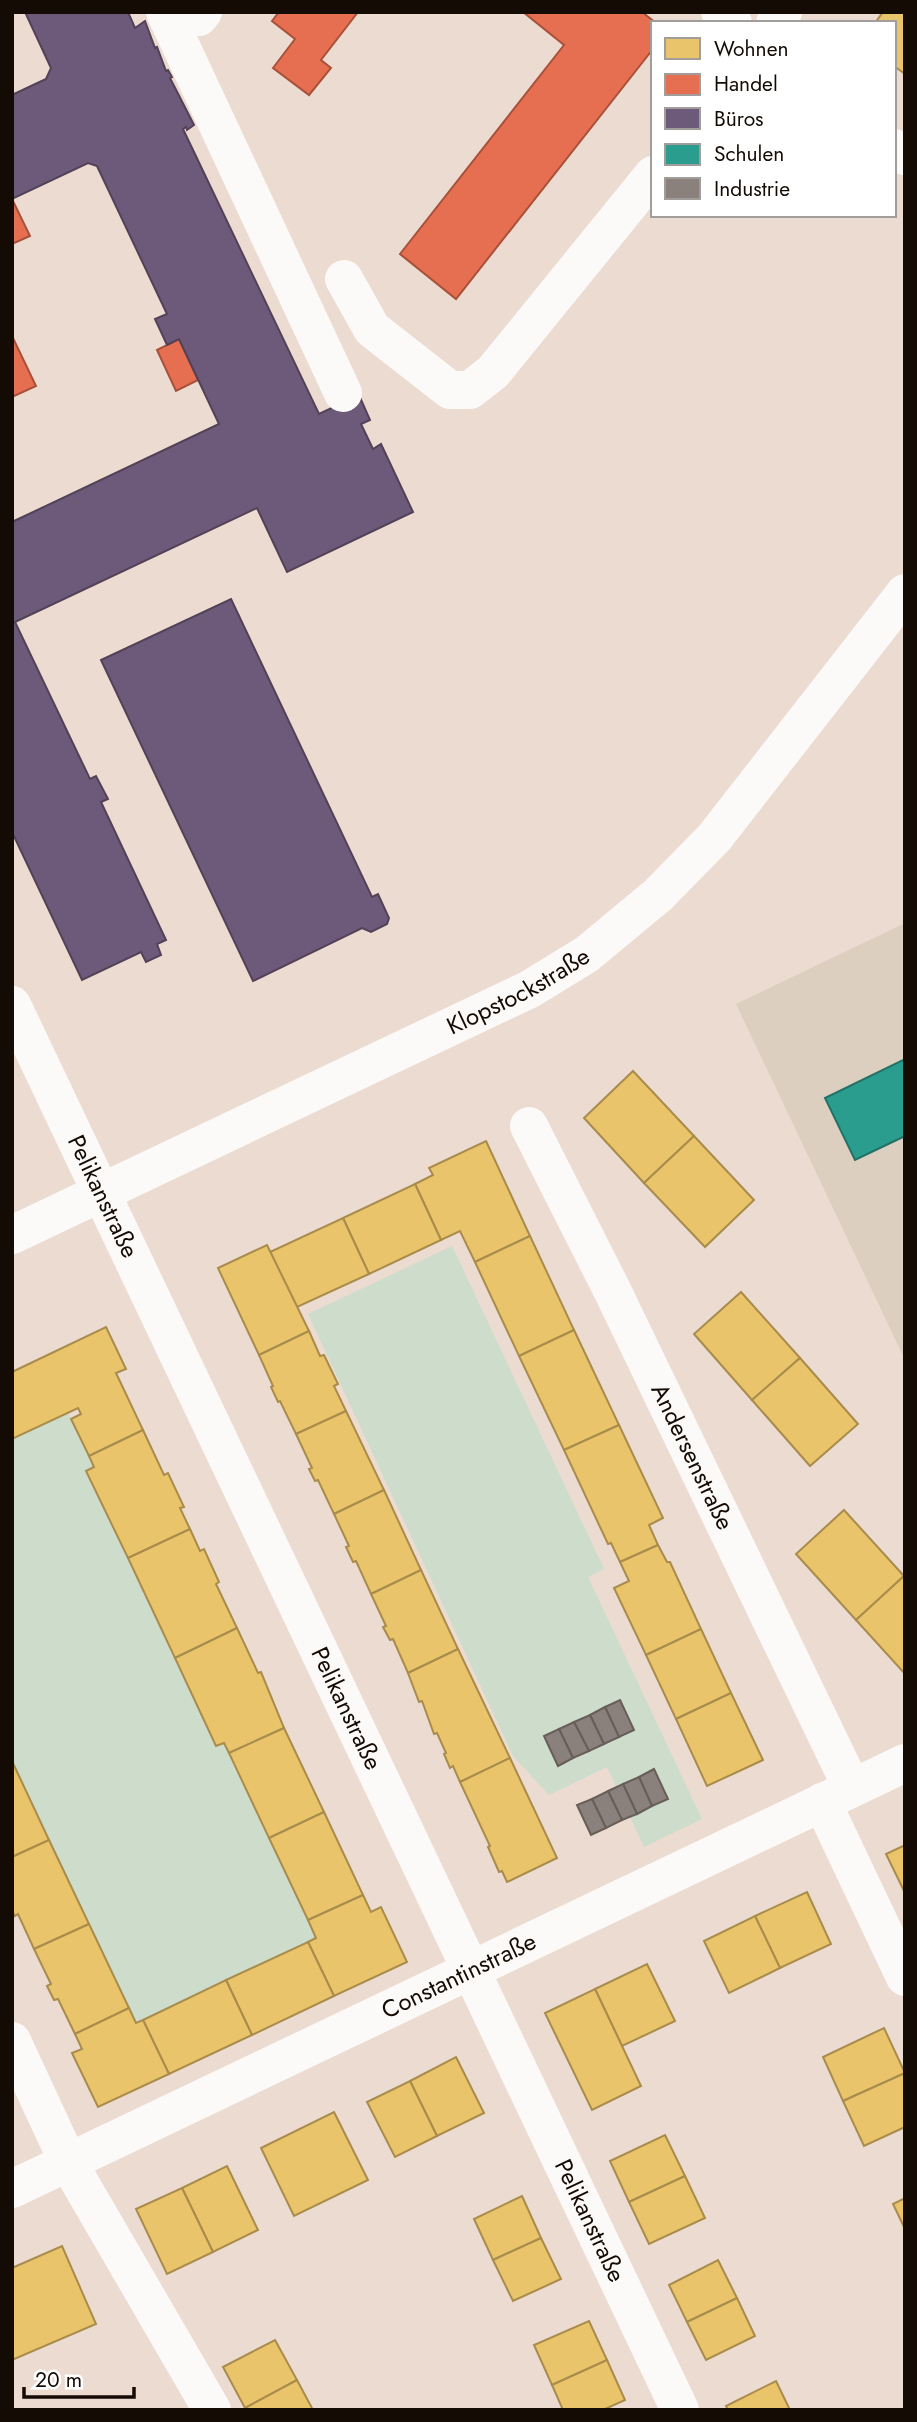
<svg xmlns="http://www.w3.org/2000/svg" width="917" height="2422" font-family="Jost,sans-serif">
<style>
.education{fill:#ddcfc0}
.green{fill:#cddccb}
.homes{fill:#e9c46a;stroke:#a98c4c;stroke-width:2}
.shops{fill:#e76f51;stroke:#a8513a;stroke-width:2}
.offices{fill:#6d597a;stroke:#534257;stroke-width:2}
.schools{fill:#2a9d8f;stroke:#247166;stroke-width:2}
.industry{fill:#8a817c;stroke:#675e58;stroke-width:2}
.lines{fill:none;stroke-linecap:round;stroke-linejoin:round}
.minor{stroke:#fcfaf8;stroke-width:38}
.labels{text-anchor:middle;stroke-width:7;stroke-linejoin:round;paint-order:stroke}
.street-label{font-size:24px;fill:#150b05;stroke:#fff}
</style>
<rect width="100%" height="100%" fill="#ecdbd1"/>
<!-- education -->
<path class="education" d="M905 923V1360L736 1004Z"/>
<!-- green -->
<g class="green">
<path d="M452 1246 604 1569 588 1577 702 1819 644 1847 607 1767 549 1795 513 1756 308 1314Z"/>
<path d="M68 1412 94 1467 87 1471 220 1744 224 1743 229 1753 316 1938 136 2023 12 1761V1439Z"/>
</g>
<!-- homes -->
<g class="homes">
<path d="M883 12H905V74L894 66V23H875Z"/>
<path d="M633 1071 694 1136 644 1183 584 1118Z"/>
<path d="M694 1136 754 1200 705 1247 644 1183Z"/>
<path d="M486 1141 530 1236 475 1262 460 1231 441 1240 415 1184 433 1175 429 1168Z"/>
<path d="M415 1184 441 1240 369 1274 343 1218Z"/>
<path d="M343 1218 369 1274 297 1307 270 1252Z"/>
<path d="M530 1236 574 1330 519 1356 475 1262Z"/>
<path d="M267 1245 309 1331 259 1355 218 1268Z"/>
<path d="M741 1292 800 1358 752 1400 694 1334Z"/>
<path d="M106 1327 126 1369 116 1373 143 1430 89 1456 71 1419 81 1414 78 1408 12 1439V1372Z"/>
<path d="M574 1330 619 1425 564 1450 519 1356Z"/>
<path d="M309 1331 320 1356 324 1355 338 1384 334 1386 346 1411 296 1434 280 1401 278 1402 271 1387 273 1386 259 1355Z"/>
<path d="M800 1358 858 1424 810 1466 752 1400Z"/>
<path d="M346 1411 384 1490 334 1514 318 1480 315 1481 309 1469 312 1468 296 1434Z"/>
<path d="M619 1425 663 1518 649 1525 658 1545 620 1562 611 1543 608 1544 564 1450Z"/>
<path d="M143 1430 164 1475 168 1473 184 1507 180 1508 190 1529 128 1558 86 1471 94 1467 89 1456Z"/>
<path d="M384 1490 421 1570 371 1594 356 1561 353 1562 346 1547 349 1546 334 1514Z"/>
<path d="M844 1510 904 1576 856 1620 796 1554Z"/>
<path d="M190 1529 200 1551 204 1549 219 1582 216 1584 237 1628 175 1658 128 1558Z"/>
<path d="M658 1545 667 1562H670L701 1629 646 1655 614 1588 629 1581 620 1562Z"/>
<path d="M421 1570 458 1649 408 1673 393 1639 390 1640 383 1627 386 1626 371 1594Z"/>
<path d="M904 1576 905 1577V1674L856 1620Z"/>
<path d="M237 1628 258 1673 261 1672 284 1728 229 1753 224 1743 216 1746 175 1658Z"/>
<path d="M701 1629 731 1693 676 1719 646 1655Z"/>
<path d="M458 1649 510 1758 460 1782 453 1766 450 1768 444 1754 446 1753 437 1733 434 1734 422 1701 419 1702 408 1673Z"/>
<path d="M731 1693 763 1760 707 1786 676 1719Z"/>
<path d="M284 1728 324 1812 269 1838 229 1753Z"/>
<path d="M510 1758 557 1858 507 1882 502 1871 499 1872 488 1847 490 1846 460 1782Z"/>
<path d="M12 1761 49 1840 12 1857Z"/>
<path d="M324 1812 363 1895 308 1920 269 1838Z"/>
<path d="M49 1840 89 1924 34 1949 18 1914 15 1916 12 1911V1857Z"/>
<path d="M905 1845V1893L886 1854Z"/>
<path d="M807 1892 831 1944 780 1968 755 1916Z"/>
<path d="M363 1895 371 1912 381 1907 407 1962 334 1996 308 1942 316 1938 308 1920Z"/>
<path d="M755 1916 780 1968 729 1993 704 1941Z"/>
<path d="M89 1924 129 2008 75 2034 58 1999 54 2000 47 1986 51 1984 34 1949Z"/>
<path d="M308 1942 334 1996 252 2035 226 1980Z"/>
<path d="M647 1964 675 2021 622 2046 595 1989Z"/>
<path d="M226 1980 252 2035 169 2074 143 2020Z"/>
<path d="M595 1989 641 2086 592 2110 545 2013Z"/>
<path d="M129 2008 136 2023 143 2020 169 2074 98 2107 72 2053 82 2049 75 2034Z"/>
<path d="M884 2028 905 2073 843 2101 823 2057Z"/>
<path d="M456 2057 484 2113 437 2136 410 2081Z"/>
<path d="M905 2073V2127L864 2146 843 2101Z"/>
<path d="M410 2081 437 2136 395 2157 367 2102Z"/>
<path d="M334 2112 368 2180 294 2216 261 2148Z"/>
<path d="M665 2135 685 2176 629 2202 610 2161Z"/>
<path d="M227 2166 258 2230 213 2252 182 2188Z"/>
<path d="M685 2176 705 2218 649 2244 629 2202Z"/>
<path d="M182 2188 213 2252 167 2274 136 2209Z"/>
<path d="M522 2196 541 2238 493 2260 474 2219Z"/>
<path d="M905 2198V2229L893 2204Z"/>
<path d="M541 2238 561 2279 513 2301 493 2260Z"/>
<path d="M62 2246 96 2324 12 2360V2268Z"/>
<path d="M718 2260 737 2298 687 2322 669 2285Z"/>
<path d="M737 2298 755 2336 706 2360 687 2322Z"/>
<path d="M589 2321 607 2360 552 2385 534 2345Z"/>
<path d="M275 2340 297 2380 245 2408 223 2367Z"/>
<path d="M607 2360 625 2400 603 2410H563L552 2385Z"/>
<path d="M297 2380 313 2410H246L245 2408Z"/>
<path d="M776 2381 790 2410H728L726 2406Z"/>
</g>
<!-- shops -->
<g class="shops">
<path d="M279 12H358L321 60 331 68 309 95 273 68 295 39 272 21Z"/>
<path d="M523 12H642L656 23H653V49L456 299 400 254 564 45Z"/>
<path d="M12 199 30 236 12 244Z"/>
<path d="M12 336 36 386 12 397Z"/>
<path d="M179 339 198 380 176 391 157 350Z"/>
</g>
<!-- offices -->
<g class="offices">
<path d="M25 12H128L135 28 145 21 155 48 157 47 166 71 168 70 172 77 170 78 194 125 187 130 186 127 183 129 319 414 359 395 370 420 361 424 373 449 381 444 413 512 287 572 257 508 15 622 90 779 96 776 108 799 101 802 166 940 157 944 161 955 146 962 141 952 82 980 12 832V522L219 424 179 339 167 345 155 319 167 314 97 166 88 163 12 199V95L46 79 51 68Z"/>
<path d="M231 599 372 897 378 894 389 918 387 924 371 932 362 928 253 981 101 660Z"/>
</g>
<!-- schools -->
<path class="schools" d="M905 1059V1136L855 1160 825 1098Z"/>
<!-- industry -->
<g class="industry">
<path d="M620 1700 634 1730 619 1737 605 1707Z"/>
<path d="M605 1707 619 1737 604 1744 590 1715Z"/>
<path d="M590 1715 604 1744 589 1751 574 1722Z"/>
<path d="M574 1722 589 1751 573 1758 559 1729Z"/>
<path d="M559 1729 573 1758 558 1766 544 1736Z"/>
<path d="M654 1769 668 1799 652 1806 639 1777Z"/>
<path d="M639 1777 652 1806 637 1814 623 1784Z"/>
<path d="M623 1784 637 1814 622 1820 608 1791Z"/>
<path d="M608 1791 622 1820 606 1828 592 1799Z"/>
<path d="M592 1799 606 1828 591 1835 577 1805Z"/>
</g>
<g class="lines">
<!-- minor -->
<g class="minor">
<path d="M165 12 343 393"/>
<path d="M720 12 733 23"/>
<path d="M199 17 203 12"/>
<path d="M775 23 783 12"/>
<path d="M894 148 905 156"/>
<path d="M344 279 372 329 450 390H470L493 372 653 175"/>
<path id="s1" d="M12 1005 680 2410"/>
<path id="s2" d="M529 1126 613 1292 852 1788"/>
<path id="s3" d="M12 1235 530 989 587 954 658 895 714 838 905 593"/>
<path d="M822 1802 905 1977"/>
<path d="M12 2041 68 2162 212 2410"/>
<path id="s4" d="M12 2189 905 1763"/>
</g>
</g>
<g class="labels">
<!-- street labels -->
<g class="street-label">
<text dy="8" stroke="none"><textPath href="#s3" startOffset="562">Klopstockstraße</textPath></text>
<text dy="8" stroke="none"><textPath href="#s1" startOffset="212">Pelikanstraße</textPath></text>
<text dy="8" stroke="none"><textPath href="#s2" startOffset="369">Andersenstraße</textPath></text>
<text dy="8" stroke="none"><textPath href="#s1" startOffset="779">Pelikanstraße</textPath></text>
<text dy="8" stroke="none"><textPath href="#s4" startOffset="495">Constantinstraße</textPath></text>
<text dy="8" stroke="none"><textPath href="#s1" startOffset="1346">Pelikanstraße</textPath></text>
</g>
</g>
<!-- border -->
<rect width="917" height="2422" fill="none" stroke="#150b05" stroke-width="28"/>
<!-- legend -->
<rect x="651" y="21" width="245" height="196" fill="#ffffff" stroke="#a19d9b" stroke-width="2"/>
<rect x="665" y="38" width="35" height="21" fill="#e9c46a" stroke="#a19d9b" stroke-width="2"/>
<text x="714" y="56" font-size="21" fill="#150b05">Wohnen</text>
<rect x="665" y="74" width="35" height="21" fill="#e76f51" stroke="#a19d9b" stroke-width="2"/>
<text x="714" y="91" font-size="21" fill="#150b05">Handel</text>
<rect x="665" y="108" width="35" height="21" fill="#6d597a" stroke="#a19d9b" stroke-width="2"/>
<text x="714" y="126" font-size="21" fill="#150b05">Büros</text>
<rect x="665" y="144" width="35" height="21" fill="#2a9d8f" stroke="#a19d9b" stroke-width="2"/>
<text x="714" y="161" font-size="21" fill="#150b05">Schulen</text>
<rect x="665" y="178" width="35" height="21" fill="#8a817c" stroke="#a19d9b" stroke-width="2"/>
<text x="714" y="196" font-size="21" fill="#150b05">Industrie</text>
<!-- scale -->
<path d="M24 2387v10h110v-10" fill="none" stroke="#150b05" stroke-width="3.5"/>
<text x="35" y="2387" font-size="21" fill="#150b05" stroke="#ffffff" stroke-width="5" paint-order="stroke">20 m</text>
</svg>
